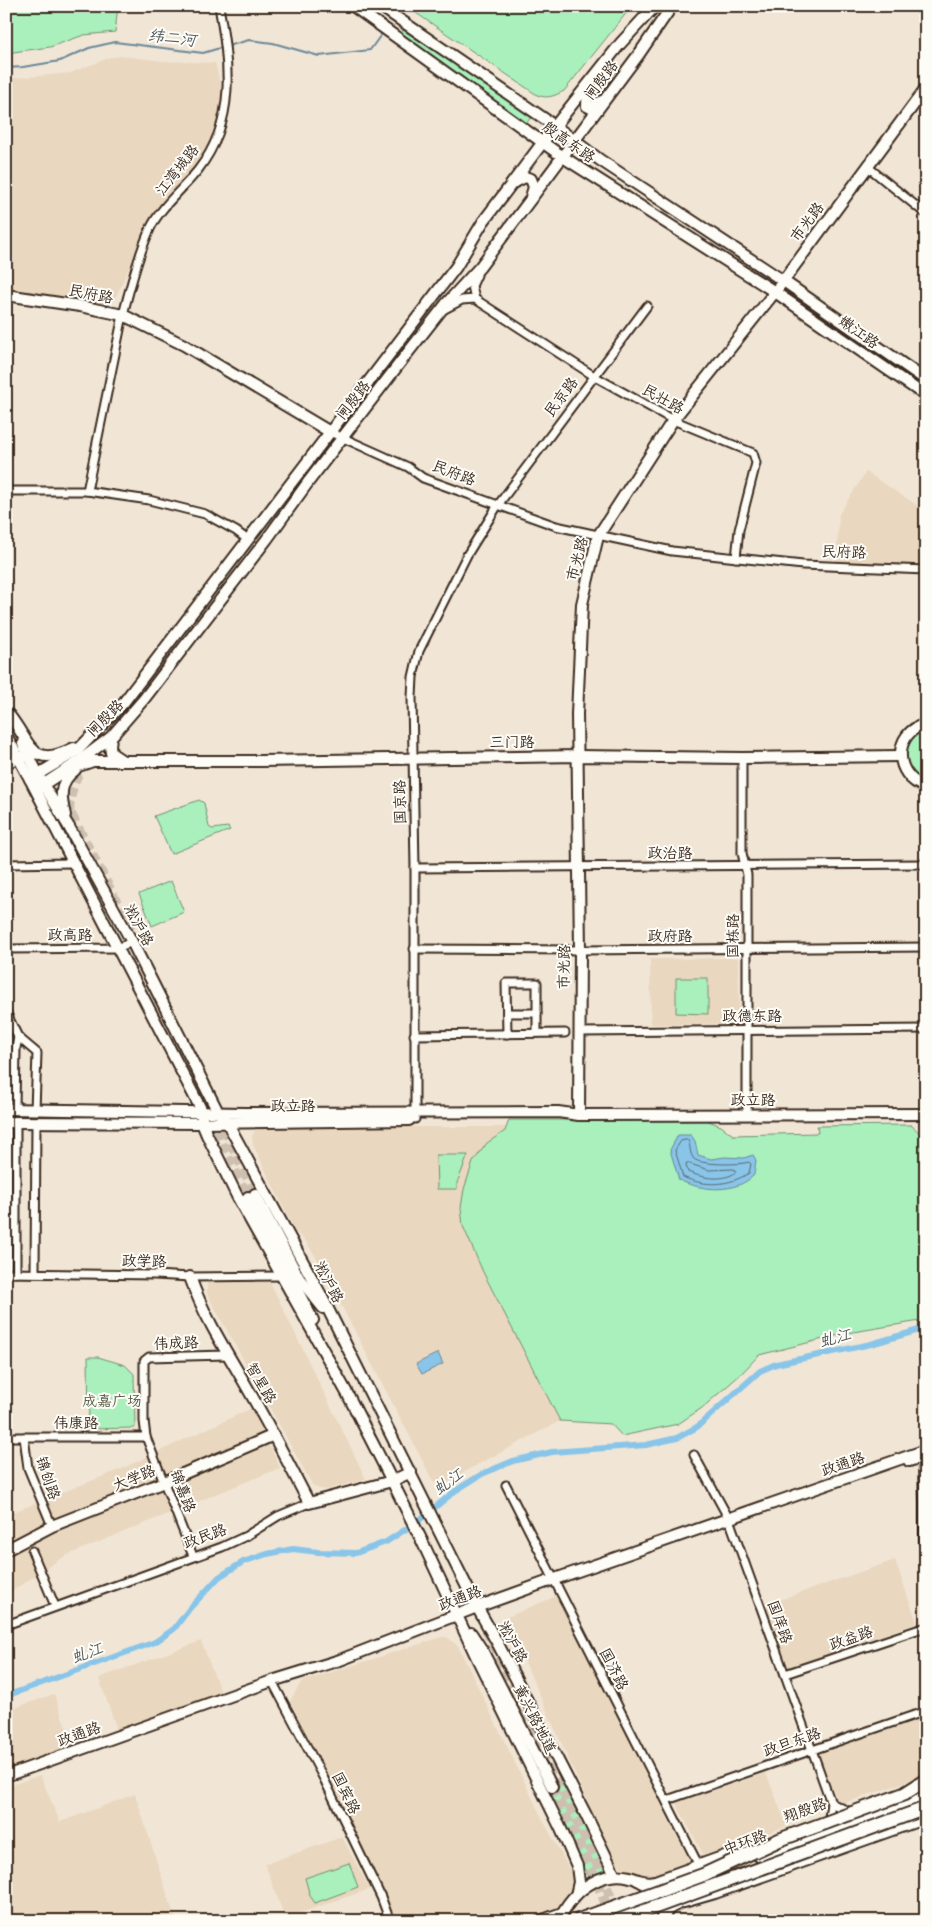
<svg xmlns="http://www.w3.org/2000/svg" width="932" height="1927" font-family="'Shantell Sans','LXGW WenKai TC',sans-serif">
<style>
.built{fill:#e9d7bf}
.green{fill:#a9f0bd;stroke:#728d6e}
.water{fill:#89c5e9;stroke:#6a8798}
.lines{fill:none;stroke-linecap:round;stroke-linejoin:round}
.shore{stroke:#5a686f;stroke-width:1}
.stream{stroke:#6a8798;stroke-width:2}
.canal{stroke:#89c5e9;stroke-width:6}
.secondary-tunnel{stroke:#cdc0b1;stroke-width:10;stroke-dasharray:10 5;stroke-linecap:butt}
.primary-tunnel{stroke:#cdc0b1;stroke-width:10;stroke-dasharray:10 5;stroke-linecap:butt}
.street-casing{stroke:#3b2a1e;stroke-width:11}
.secondary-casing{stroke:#3b2a1e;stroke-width:14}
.primary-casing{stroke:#3b2a1e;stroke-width:14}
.highway-casing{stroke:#3b2a1e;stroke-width:16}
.street{stroke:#fdfcf7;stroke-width:7}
.secondary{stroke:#fdfcf7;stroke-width:10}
.primary{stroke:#fdfcf7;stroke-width:10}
.highway{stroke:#fdfcf7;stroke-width:12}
.highway-bridge-casing{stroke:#3b2a1e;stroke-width:16;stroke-linecap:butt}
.highway-bridge{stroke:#fdfcf7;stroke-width:12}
.labels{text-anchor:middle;stroke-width:4;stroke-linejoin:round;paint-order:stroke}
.street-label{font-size:15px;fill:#3b2a1e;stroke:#fdfcf7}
.park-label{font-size:15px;fill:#565c46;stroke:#fdfcf7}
.water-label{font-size:16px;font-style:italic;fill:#52585b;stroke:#fdfcf7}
</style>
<rect width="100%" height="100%" fill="#f1e6d6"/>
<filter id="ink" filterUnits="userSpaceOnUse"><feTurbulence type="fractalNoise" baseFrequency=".02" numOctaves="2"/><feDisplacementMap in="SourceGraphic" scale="10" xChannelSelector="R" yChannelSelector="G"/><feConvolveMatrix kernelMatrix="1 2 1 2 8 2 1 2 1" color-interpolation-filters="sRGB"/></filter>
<g filter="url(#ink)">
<!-- built -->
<g class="built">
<path d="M123 56 163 61 215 63 223 94 218 125 211 140 194 168 149 223 114 301 109 305H98L6 291V79L70 73 111 57Z"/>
<path d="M866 472 926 511V539L923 556 916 566 836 562 839 514Z"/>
<path d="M738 958 740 1024H651L650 959Z"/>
<path d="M272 1127H506L505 1131 487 1143 463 1226 483 1272 560 1421 471 1468 444 1485 433 1481 316 1257 306 1242 295 1231 253 1145 252 1136 255 1130Z"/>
<path d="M207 1282H270L366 1479 325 1490 317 1488 312 1484 207 1294Z"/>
<path d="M252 1408 280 1468 65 1556 6 1595V1515L121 1469Z"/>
<path d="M895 1560 917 1623 788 1668 765 1605Z"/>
<path d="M556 1596 607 1696 690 1863 657 1876 643 1875 622 1868 614 1860 505 1618Z"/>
<path d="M442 1637H447L458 1646 542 1818 573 1876 575 1881 573 1894 559 1912 535 1921H394L352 1828 290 1701 301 1682Z"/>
<path d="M201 1641 221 1693 117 1730 99 1678Z"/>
<path d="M54 1694 73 1746 6 1770V1711Z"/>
<path d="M926 1717V1775L839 1805 819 1754Z"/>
<path d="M766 1773 787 1826 704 1856 676 1803Z"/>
<path d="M40 1775 60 1822 135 1794 176 1921H6V1787Z"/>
<path d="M342 1837 370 1889 285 1918 265 1864Z"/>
</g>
<!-- green -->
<g class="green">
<path d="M6 6H118L115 32 84 35 50 47 6 53Z"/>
<path d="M415 6H632L564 91C554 96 548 99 537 95L413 11Z"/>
<path d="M403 30C446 59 489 87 532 116L525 125 401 34Z"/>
<path d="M926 728V782L911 774C909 768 904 760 904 755 904 742 915 732 926 728Z"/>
<path d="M199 800 204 803 209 827 212 829 228 827 230 830 171 854 154 816Z"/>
<path d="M171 881 184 912 152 926 139 894Z"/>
<path d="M676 978H708V1014L676 1013Z"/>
<path d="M509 1120H706L721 1126 733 1135 818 1133 817 1126 911 1125 921 1134 920 1321 847 1333 759 1355 741 1374 702 1408 678 1424 622 1436 611 1424 560 1421 483 1272 463 1226 461 1208 464 1189 473 1162 487 1143 505 1131Z"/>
<path d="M436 1155H468L457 1183V1189H437Z"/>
<path d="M88 1357H98L125 1365 134 1374 135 1428 89 1429Z"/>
<path d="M564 1781 607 1870 589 1877 548 1789Z"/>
<path d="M349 1863 358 1887 315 1903 310 1896 305 1878Z"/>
</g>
<!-- water -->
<g class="water">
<path d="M678 1135H691L695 1141 698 1155 711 1159 725 1157 744 1158 753 1155 756 1160 754 1175C736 1194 701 1191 679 1180L670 1150Z"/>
<path d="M438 1353 443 1364 422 1374 416 1364Z"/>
</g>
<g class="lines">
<!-- shore -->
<g class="shore">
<path d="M688 1140C691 1145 689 1154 694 1159 700 1165 740 1165 749 1162L751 1164 749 1173C729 1186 705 1187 683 1177L675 1150 681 1141Z"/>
<path d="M687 1163 709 1170 734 1169 736 1172C724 1182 702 1178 688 1172L686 1165Z"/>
</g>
<!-- stream -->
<g class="stream">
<path d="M396 14 402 6"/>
<path d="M228 46 249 40 273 43 319 56 370 50 383 32"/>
<path d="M6 68 23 67 60 61 89 48 115 42 203 53 223 47"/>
</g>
<!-- canal -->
<path class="canal" d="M6 1696 155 1642 174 1629 190 1608 219 1577 243 1562 267 1554 293 1549 318 1552 356 1553 386 1542 417 1522 455 1491 482 1474 513 1461 552 1452 646 1445 677 1438 697 1427 760 1371 776 1364 871 1344 926 1328"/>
<!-- secondary-tunnel -->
<path class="secondary-tunnel" d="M38 764 72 816 131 930"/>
<!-- primary-tunnel -->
<g class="primary-tunnel">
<path d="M86 753 120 712"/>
<path d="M63 817 65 833 69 849"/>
<path d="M71 827C66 805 72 783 83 764"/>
<path d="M218 1115 255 1194"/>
<path d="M208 1117 248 1197"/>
<path d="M486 1629 593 1855 621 1921"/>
<path d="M552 1787 588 1861 613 1921"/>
</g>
<!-- street casing -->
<g class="street-casing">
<g id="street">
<path d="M868 167 926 214"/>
<path d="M477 275 472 286 475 299 594 376 673 420 753 453 756 463 739 530 736 558"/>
<path d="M445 309 462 300 475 299"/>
<path d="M330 432 408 467 423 478 556 526 672 551 803 565 926 570"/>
<path d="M6 491H87L149 500 205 514 236 531 248 540"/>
<path d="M87 491 123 315C130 287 138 256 150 229 161 206 183 189 198 170 237 120 229 64 219 6"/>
<path d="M742 758V853L747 875V1115"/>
<path d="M6 864 72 863"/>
<path d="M415 868 926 864"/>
<path d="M6 949 117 948 132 942"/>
<path d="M414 949 580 950 926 947"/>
<path d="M6 1012 18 1037 37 1053 35 1110"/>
<path d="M507 1013H537"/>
<path d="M579 1032 926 1029"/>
<path d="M507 1034 506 983H537V1033"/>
<path d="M414 1035 565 1033"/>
<path d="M15 1109 16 1048 18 1037"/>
<path d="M415 1119V868L412 697 413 677 419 651 467 555 498 505 647 306"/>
<path d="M6 1273 155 1275 190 1277 282 1276"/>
<path d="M16 1273V1122"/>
<path d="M35 1273 36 1122"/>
<path d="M6 1437H146"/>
<path d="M24 1437 28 1468 52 1526"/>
<path d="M694 1455 729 1519 831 1803 829 1817"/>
<path d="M506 1485 699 1866"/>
<path d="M32 1551 55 1606"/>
<path d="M193 1556 146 1437 144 1421V1361L149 1357 227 1355"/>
<path d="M6 1625 222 1547 246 1536 278 1516 309 1503"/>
<path d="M785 1674 926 1627"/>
<path d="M272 1681 324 1779 381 1897 390 1921"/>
<path d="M667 1800 926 1711"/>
<path d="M831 1803 848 1811"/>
</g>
</g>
<!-- secondary casing -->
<g class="secondary-casing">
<g id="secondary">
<path d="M919 6 926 13"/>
<path d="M6 295 80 306 123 315 184 345 330 432"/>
<path d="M9 715C32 744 31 770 74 748"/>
<path d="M926 724C892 732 893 777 926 787"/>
<path d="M6 735 30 779"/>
<path d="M111 737 110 746 111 753 123 761"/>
<path d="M23 744 43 784"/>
<path d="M6 762 24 757"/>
<path d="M73 768 93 761H261L578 756 742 758 900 756"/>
<path d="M6 1109 244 1113 558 1112 579 1115 926 1114"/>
<path d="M579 1115 580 950 577 714 582 604 598 536 673 420 775 292 926 88"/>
<path d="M6 1122 202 1123 409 1120"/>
<path d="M190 1277C203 1314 224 1348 244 1382 267 1422 288 1462 309 1503L392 1481 411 1472"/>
<path d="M909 1461 918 1458 924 1462 925 1501"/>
<path d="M6 1550 52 1526 164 1482 274 1435"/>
<path d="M6 1776 272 1681 340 1660 477 1607 552 1580 926 1450"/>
</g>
</g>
<!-- primary casing -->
<g class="primary-casing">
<g id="primary">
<path d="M353 6 563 157 775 292 926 396"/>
<path d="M380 6 555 126 600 160 782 280 926 380"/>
<path d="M588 86 587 106 591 108 602 101"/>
<path d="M515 182 525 177 531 179 534 187 531 197"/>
<path d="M43 784 69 827 132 942 218 1112 227 1122 322 1297 477 1607 498 1644 586 1815 615 1875"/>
<path d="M38 788 78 762 111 737 144 699 267 539 309 481 406 355 446 304 480 267 639 54 672 6"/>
<path d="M65 815C60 796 59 782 75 770"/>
<path d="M255 1194 299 1278 323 1308"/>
<path d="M248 1197 313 1320"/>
<path d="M471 1633 482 1650 552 1787"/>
<path d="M638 1880 648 1882 655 1881 758 1844"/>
<path d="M576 1895 579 1882 577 1866 561 1829 476 1656 422 1541 392 1481 347 1393 237 1196 207 1135 202 1123V1111L30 779 77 751 124 702 456 267 483 222 555 126 620 44 655 6"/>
<path d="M684 1902 715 1893 926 1818"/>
<path d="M662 1918 670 1908 682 1902"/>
<path d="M540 1921 562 1913"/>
<path d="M559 1921C571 1889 608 1864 640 1881 653 1888 658 1898 661 1912"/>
</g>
</g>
<!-- highway casing -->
<g class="highway-casing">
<g id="highway">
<path d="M926 1494V1542"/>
<path d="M759 1855 926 1794"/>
</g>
</g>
<!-- street -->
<use href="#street" class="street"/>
<!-- secondary -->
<use href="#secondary" class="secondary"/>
<!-- primary -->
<use href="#primary" class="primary"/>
<!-- highway -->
<use href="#highway" class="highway"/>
<!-- highway-bridge casing -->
<g class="highway-bridge-casing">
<g id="highway-bridge">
<path d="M576 1921 703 1875 779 1840 904 1794 926 1780"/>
<path d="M617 1921 926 1808"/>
</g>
</g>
<!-- highway-bridge -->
<use href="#highway-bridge" class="highway-bridge"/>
</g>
</g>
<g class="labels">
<!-- street labels -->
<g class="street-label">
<text transform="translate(601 80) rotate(-53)" y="5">闸殷路</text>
<text transform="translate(569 142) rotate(35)" y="5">殷高东路</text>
<text transform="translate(177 170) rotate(-52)" y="5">江湾城路</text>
<text transform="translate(807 222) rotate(-53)" y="5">市光路</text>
<text transform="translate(91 294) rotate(11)" y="5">民府路</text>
<text transform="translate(859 332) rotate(35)" y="5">嫩江路</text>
<text transform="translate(561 397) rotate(-53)" y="5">民京路</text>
<text transform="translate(663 399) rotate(29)" y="5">民壮路</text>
<text transform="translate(353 400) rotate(-52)" y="5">闸殷路</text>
<text transform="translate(454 473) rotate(21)" y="5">民府路</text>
<text transform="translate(844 552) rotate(2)" y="5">民府路</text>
<text transform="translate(577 559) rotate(-75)" y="5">市光路</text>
<text transform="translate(105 718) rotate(-45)" y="5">闸殷路</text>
<text x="512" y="747">三门路</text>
<text transform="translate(400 802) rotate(-91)" y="5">国京路</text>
<text x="670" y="858">政治路</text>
<text transform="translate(139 925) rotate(62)" y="5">淞沪路</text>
<text x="70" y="940">政高路</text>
<text x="670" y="941">政府路</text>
<text transform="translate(733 936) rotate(-90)" y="5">国栋路</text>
<text transform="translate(564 967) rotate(-89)" y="5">市光路</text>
<text x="752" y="1021">政德东路</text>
<text x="753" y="1105">政立路</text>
<text x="293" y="1111">政立路</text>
<text transform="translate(144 1261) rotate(1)" y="5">政学路</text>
<text transform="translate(329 1282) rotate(62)" y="5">淞沪路</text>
<text transform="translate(176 1343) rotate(-2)" y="5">伟成路</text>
<text transform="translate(261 1383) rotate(60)" y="5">智星路</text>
<text x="76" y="1428">伟康路</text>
<text transform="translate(843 1464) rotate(-19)" y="5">政通路</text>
<text transform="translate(48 1478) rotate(71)" y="5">锦创路</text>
<text transform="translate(134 1478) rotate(-22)" y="5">大学路</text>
<text transform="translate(183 1491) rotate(69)" y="5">锦嘉路</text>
<text transform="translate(205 1536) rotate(-20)" y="5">政民路</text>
<text transform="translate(460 1598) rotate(-21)" y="5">政通路</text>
<text transform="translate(780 1622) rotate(70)" y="5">国庠路</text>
<text transform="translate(851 1638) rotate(-19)" y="5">政益路</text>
<text transform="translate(513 1642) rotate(62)" y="5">淞沪路</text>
<text transform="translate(614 1669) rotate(63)" y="5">国济路</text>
<text transform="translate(535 1719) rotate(63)" y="5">黄兴路地道</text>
<text transform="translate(79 1734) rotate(-20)" y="5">政通路</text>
<text transform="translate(792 1742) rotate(-19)" y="5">政旦东路</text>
<text transform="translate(346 1793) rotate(64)" y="5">国宾路</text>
<text transform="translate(805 1810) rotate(-20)" y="5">翔殷路</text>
<text transform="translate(745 1842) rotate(-20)" y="5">中环路</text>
</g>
<!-- park labels -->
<g class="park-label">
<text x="112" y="1406">成嘉广场</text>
</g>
<!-- water labels -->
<g class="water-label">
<text transform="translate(172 37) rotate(7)" y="6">纬二河</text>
<text transform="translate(835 1337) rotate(-14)" y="6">虬江</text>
<text transform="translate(448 1481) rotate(-36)" y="6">虬江</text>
<text transform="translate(87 1652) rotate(-20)" y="6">虬江</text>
</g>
</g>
<!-- margin -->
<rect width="932" height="1927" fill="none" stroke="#fdfcf7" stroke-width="25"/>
<rect x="12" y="12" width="907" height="1902" fill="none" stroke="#3b2a1e" stroke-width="2" filter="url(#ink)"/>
</svg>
